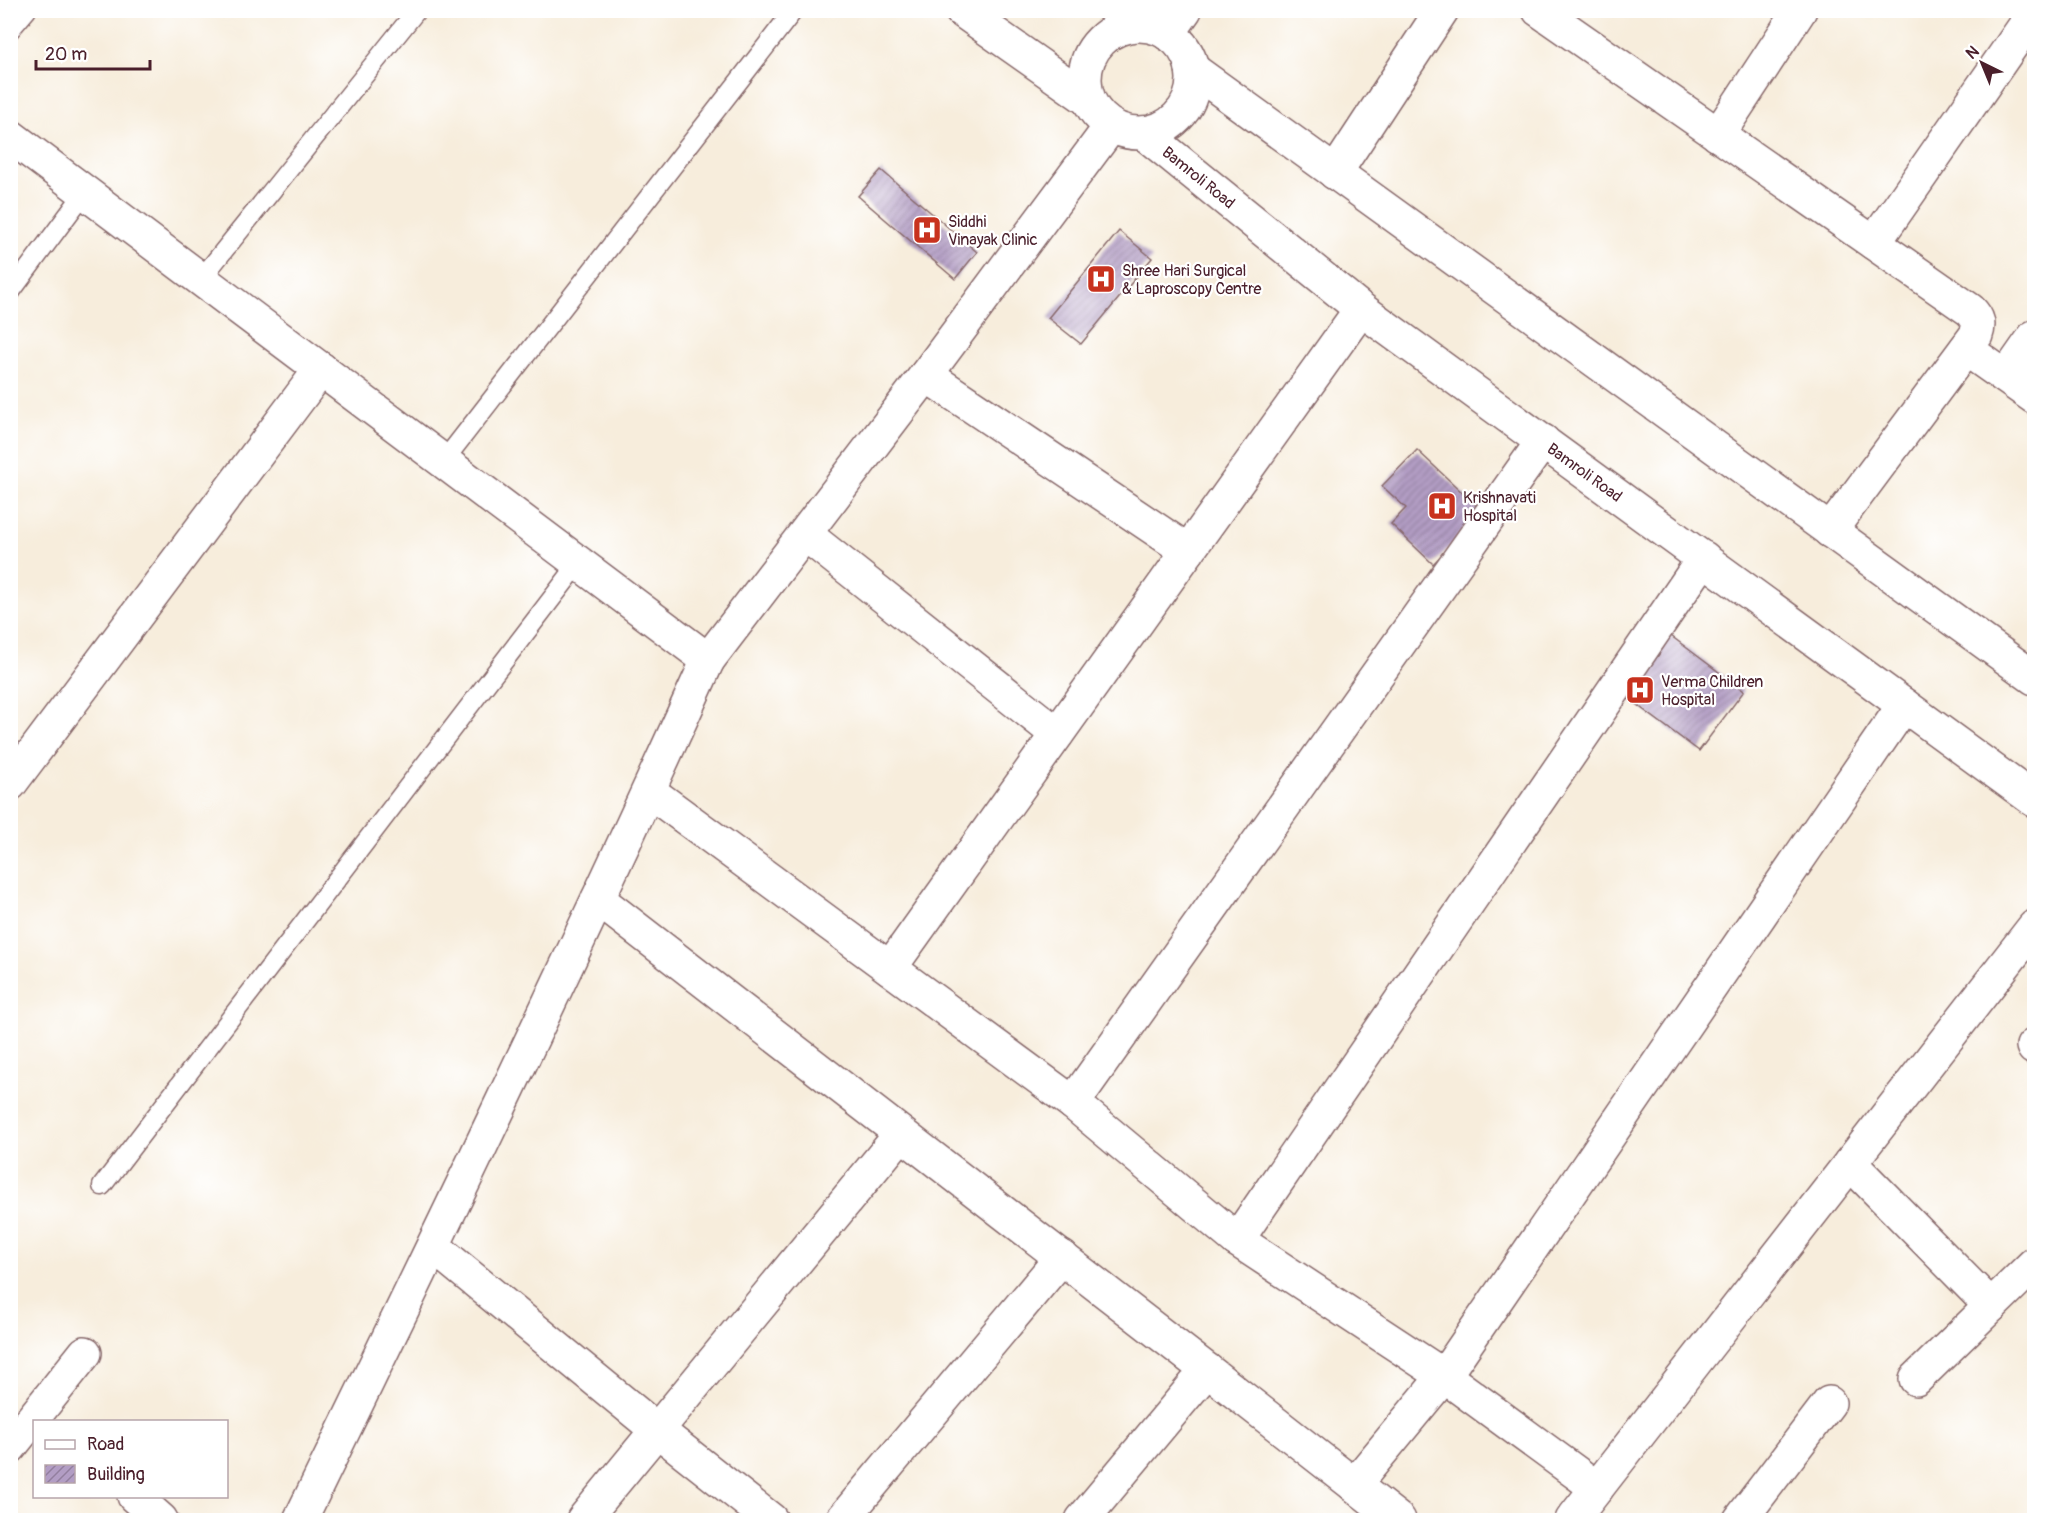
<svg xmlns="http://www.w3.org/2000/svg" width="2045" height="1531" font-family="Pangolin,sans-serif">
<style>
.building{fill:url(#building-hatch)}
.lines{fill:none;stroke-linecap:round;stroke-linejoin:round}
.service-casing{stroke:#876769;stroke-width:21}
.minor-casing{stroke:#876769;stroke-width:36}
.tertiary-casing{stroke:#876769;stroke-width:36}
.service{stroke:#fff;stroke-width:18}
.minor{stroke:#fff;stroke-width:33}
.tertiary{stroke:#fff;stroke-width:33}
.labels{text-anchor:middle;stroke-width:4.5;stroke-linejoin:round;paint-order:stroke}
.street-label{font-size:16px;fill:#4a1f2b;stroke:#fff}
.poi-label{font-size:16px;fill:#4a1f2b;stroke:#fff;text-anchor:start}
</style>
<defs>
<pattern id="building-hatch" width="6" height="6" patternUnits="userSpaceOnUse" patternTransform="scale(1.5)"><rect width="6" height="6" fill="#b29dc4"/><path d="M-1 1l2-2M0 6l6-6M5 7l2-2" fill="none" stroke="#937f9f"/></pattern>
</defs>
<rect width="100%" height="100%" fill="#fff"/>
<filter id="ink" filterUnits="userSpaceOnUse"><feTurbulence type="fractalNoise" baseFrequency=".0167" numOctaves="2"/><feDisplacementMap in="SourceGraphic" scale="12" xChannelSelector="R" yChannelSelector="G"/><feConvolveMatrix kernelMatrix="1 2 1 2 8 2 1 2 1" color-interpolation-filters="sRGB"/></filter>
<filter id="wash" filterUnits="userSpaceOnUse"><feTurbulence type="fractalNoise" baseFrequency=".008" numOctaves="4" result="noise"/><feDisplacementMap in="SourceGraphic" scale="24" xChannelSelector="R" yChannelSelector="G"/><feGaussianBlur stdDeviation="1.35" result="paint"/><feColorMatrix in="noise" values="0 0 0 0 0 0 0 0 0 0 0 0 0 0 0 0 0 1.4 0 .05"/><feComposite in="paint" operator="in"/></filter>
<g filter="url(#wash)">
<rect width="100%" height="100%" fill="#f7eddc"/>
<g id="blocks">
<!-- building -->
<g class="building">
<path d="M881 170 977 252 955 279 858 196Z"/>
<path d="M1119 231 1152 258 1081 344 1048 318Z"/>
<path d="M1417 450 1483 512 1433 564 1391 524 1406 508 1382 486Z"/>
<path d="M1667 633 1744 691 1699 751 1621 693Z"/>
</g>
</g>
</g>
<g filter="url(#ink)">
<use href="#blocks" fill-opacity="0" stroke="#876769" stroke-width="1.5"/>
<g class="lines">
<!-- service casing -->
<g class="service-casing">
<g id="service">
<path d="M10 30 27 10"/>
<path d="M201 279 417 10"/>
<path d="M10 293 85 192"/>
<path d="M443 462 794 10"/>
<path d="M102 1186 579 563"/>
</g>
</g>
<!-- minor casing -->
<g class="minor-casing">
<g id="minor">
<path d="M1539 10 1970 310C1978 318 1980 324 1976 335L1830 531"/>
<path d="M1168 34 1185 10"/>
<path d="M1718 135 1800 10"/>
<path d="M10 136 708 660 926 375 1111 126"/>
<path d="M1335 173 1442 10"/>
<path d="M1874 243 2034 13"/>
<path d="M1966 349 2034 397"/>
<path d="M926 375 1188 551"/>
<path d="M2006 377 2034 337"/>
<path d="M805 534 1057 734"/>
<path d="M10 784 321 369"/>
<path d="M649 791 1073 1103 1237 1240 1444 1376 1597 1488"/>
<path d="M598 899 1207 1370 1399 1520"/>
<path d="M890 968 1361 309"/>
<path d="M2033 1046 2034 1048"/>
<path d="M1073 1103 1543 441"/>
<path d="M1850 1163 1991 1306"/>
<path d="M1237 1240 1704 558"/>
<path d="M434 1247 657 1430 771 1520"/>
<path d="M1916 1379 2034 1264"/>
<path d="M10 1447 85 1353"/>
<path d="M1354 1485 1444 1376 1904 705"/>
<path d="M134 1496 161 1520"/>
<path d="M300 1520C439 1235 577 949 708 660"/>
<path d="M583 1520 901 1134"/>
<path d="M842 1520 1062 1257"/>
<path d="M1082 1520 1207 1370"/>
<path d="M1572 1520 2034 927"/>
<path d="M1740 1520 1829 1403"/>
</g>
</g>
<!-- tertiary casing -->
<g class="tertiary-casing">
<g id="tertiary">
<path d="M961 10 1089 100"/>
<circle cx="1139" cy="79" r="54"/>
<path d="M1192 69 2034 678"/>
<path d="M1144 133 1361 309 2034 800"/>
</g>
</g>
<!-- service -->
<use href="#service" class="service"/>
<!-- minor -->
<use href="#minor" class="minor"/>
<!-- tertiary -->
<use href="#tertiary" class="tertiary"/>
</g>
</g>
<!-- icons -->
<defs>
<g id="hospital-square" transform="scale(1.5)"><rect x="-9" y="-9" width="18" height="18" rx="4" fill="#c8321e" stroke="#fff"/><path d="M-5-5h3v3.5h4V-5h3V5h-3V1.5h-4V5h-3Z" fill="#fff"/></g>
</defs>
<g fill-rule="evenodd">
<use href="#hospital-square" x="927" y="230"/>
<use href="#hospital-square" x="1101" y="279"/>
<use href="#hospital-square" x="1442" y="506"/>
<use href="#hospital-square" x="1640" y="690"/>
</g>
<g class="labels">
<!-- street labels -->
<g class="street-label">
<text transform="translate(1199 177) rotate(39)" y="6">Bamroli Road</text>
<text transform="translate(1585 472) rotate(36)" y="6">Bamroli Road</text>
</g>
<!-- poi labels -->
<g class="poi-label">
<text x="948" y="227">Siddhi<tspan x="948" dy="18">Vinayak Clinic</tspan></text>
<text x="1122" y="276">Shree Hari Surgical<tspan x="1122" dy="18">&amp; Laproscopy Centre</tspan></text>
<text x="1463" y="503">Krishnavati<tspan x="1463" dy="18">Hospital</tspan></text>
<text x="1661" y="687">Verma Children<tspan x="1661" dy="18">Hospital</tspan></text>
</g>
</g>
<!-- margin -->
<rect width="2045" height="1531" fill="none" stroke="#fff" stroke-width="36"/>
<!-- legend -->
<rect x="33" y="1420" width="195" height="78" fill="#ffffff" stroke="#b7a5aa" stroke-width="1.5"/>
<rect x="45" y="1440" width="30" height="9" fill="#ffffff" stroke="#b7a5aa" stroke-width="1.5"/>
<text x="87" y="1450" font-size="18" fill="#4a1f2b">Road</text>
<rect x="45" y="1465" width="30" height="18" fill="url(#building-hatch)" stroke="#b7a5aa" stroke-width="1.5"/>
<text x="87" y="1480" font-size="18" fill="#4a1f2b">Building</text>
<!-- north arrow -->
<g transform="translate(1982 63) rotate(317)" stroke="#ffffff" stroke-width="4.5" paint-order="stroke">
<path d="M0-4.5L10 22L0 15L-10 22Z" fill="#4a1f2b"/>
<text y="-9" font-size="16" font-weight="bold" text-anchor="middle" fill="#4a1f2b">N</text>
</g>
<!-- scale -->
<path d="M36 60v9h114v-9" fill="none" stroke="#4a1f2b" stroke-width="3"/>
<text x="45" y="60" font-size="18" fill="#4a1f2b" stroke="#ffffff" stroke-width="4.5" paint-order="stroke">20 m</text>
</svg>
